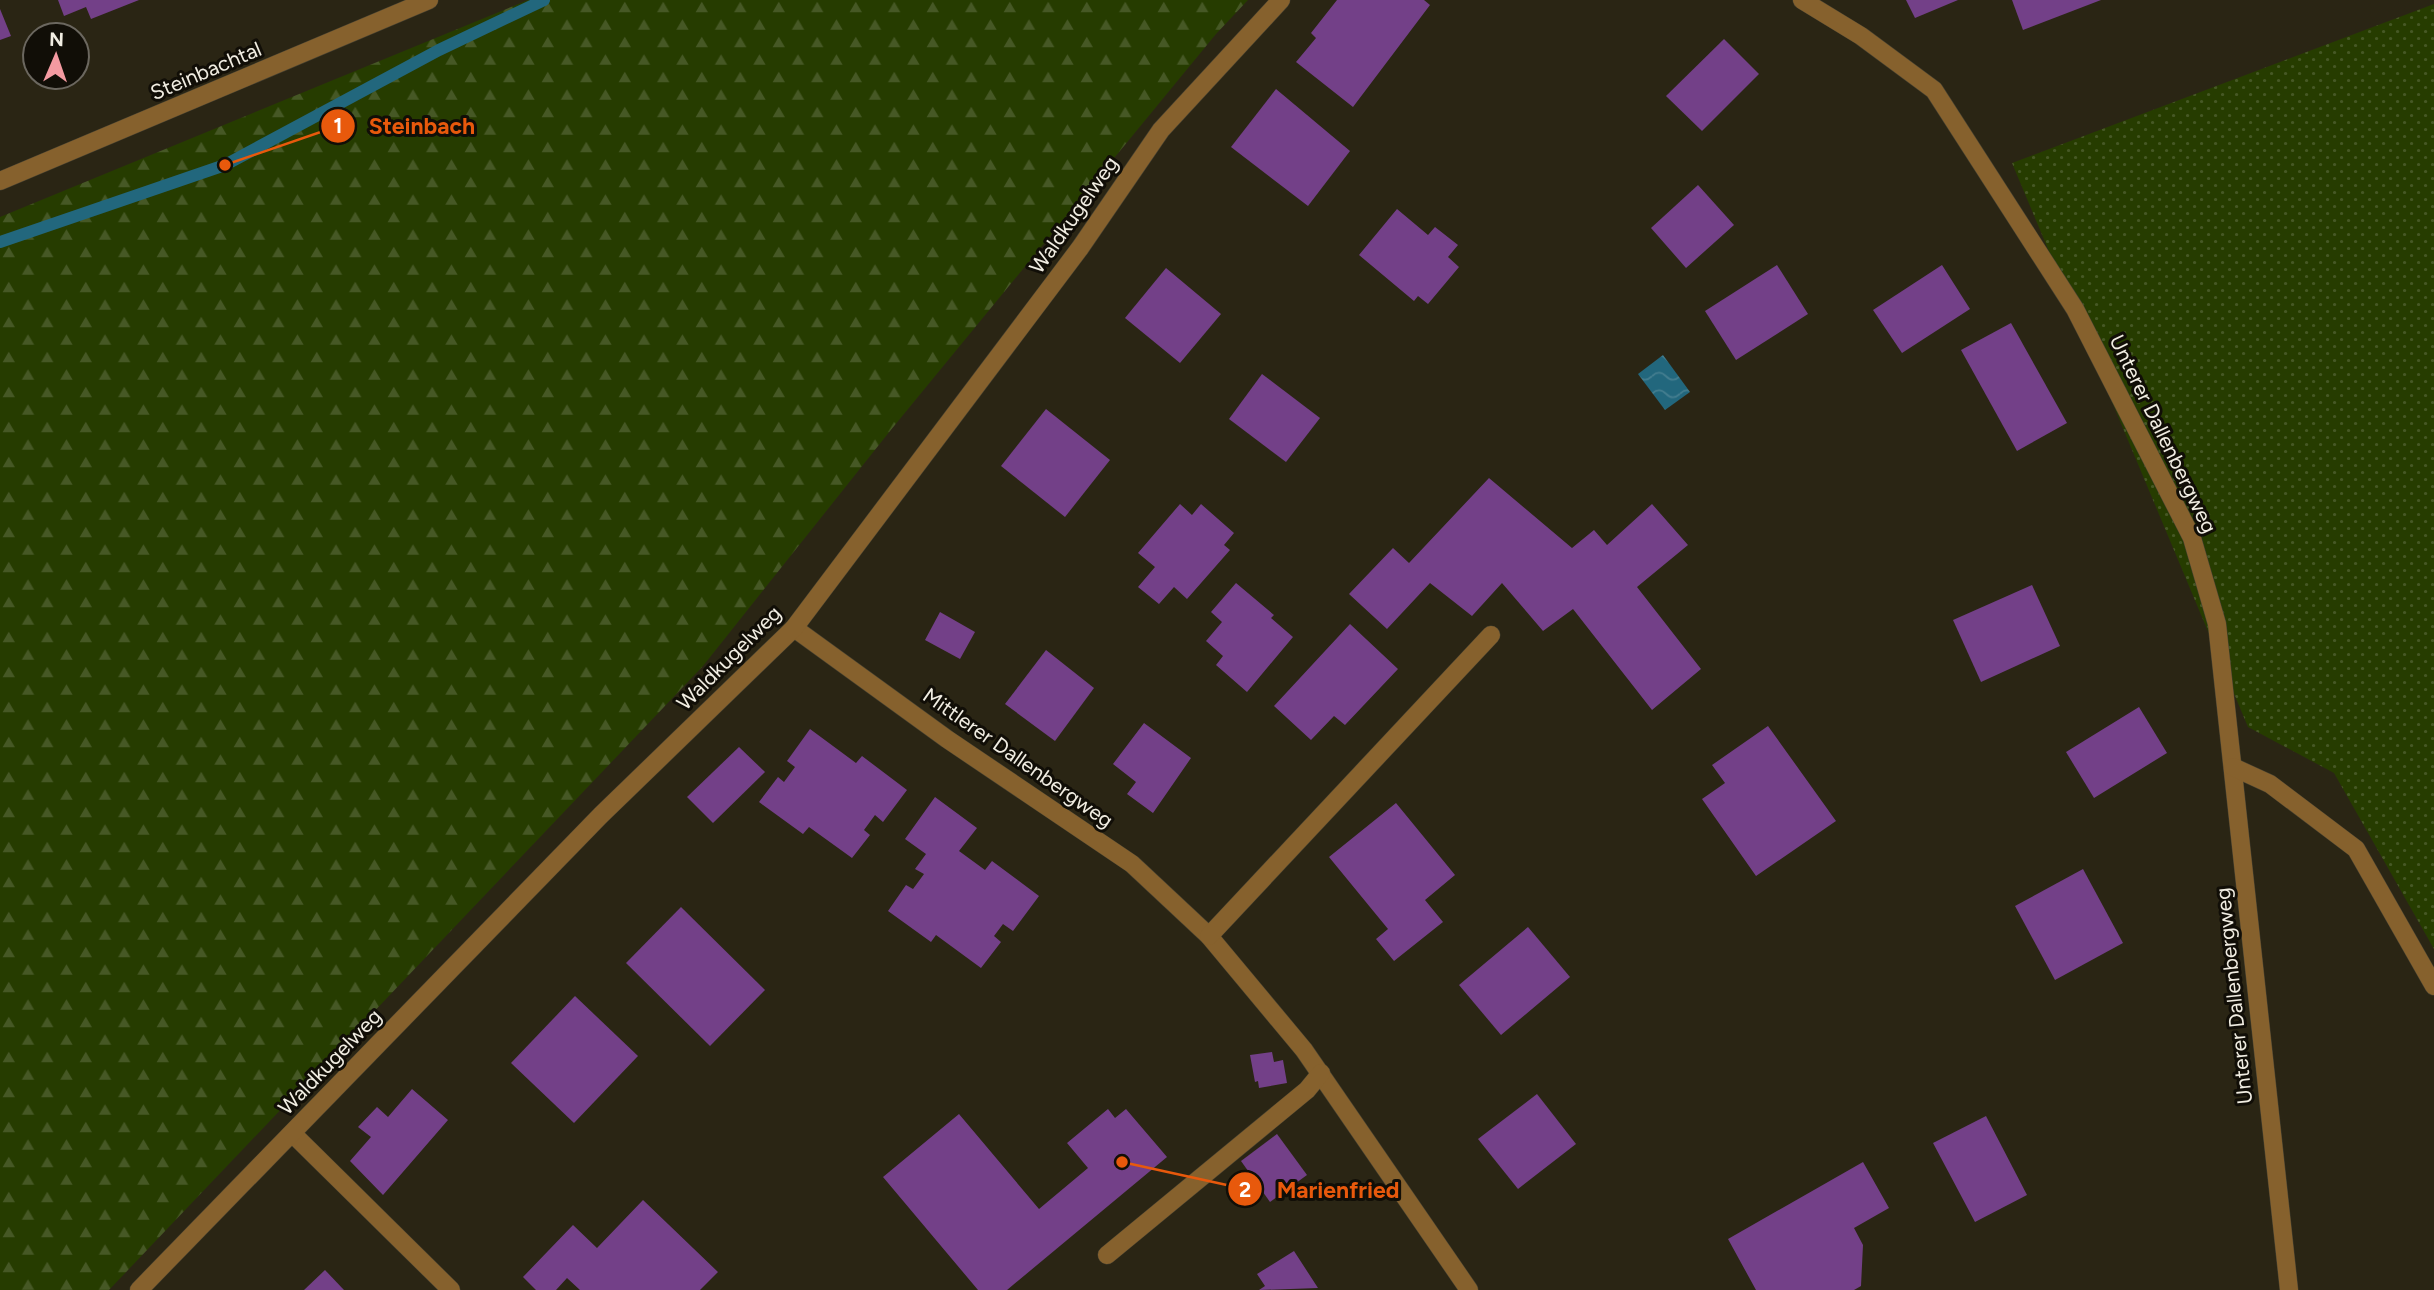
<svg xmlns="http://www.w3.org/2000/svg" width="2434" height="1290" font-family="Figtree,sans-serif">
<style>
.grass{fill:url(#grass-dots)}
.forest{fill:url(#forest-firs)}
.water{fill:url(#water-waves)}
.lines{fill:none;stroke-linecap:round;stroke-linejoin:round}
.stream{stroke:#22677d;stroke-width:12}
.building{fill:#734088}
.minor-casing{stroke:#464131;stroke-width:19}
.minor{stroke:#86612d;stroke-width:18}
.labels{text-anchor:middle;stroke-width:6;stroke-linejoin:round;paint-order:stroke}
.street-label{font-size:21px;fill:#f1ede2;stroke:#110e07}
.leader{fill:none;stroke:#e8590c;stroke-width:2.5}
.callout-dot{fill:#e8590c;stroke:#110e07;stroke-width:2.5}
.mark-label{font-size:21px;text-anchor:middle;font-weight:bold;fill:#fff}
.callout-label{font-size:23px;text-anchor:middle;font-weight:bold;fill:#e8590c;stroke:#110e07;stroke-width:6;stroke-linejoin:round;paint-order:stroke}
</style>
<defs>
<pattern id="grass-dots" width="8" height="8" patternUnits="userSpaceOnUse" patternTransform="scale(1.75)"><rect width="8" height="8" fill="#263c00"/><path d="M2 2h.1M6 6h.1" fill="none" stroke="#465825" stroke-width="1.8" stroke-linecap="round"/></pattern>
<pattern id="forest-firs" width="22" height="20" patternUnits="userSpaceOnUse" patternTransform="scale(1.75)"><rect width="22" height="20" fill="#263c00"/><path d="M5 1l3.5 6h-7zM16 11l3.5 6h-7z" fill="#465825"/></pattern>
<pattern id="water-waves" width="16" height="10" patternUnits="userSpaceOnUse" patternTransform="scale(1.75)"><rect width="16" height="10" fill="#22677d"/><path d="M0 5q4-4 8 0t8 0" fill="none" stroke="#437d8f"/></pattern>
</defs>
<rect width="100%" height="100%" fill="#2a2514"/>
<!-- grass -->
<path class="grass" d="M2434 4V949L2334 773 2248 727 2012 163Z"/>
<!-- forest -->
<path class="forest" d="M528 0H1248L1216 34 890 431 703 666 109 1290H0V217Z"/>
<!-- water -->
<path class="water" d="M1663 355 1690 392 1665 410 1638 374Z"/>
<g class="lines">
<!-- stream -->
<path class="stream" d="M0 242 225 165 439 50 544 0"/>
</g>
<!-- building -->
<g class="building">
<path d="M58 0H139L91 19 86 7 64 16Z"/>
<path d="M1337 0H1424L1430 5 1353 107 1296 62 1316 38 1311 33Z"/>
<path d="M1906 0H1958L1915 18Z"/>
<path d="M2012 0H2101L2023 30Z"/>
<path d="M0 9 11 36 0 40Z"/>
<path d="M1724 39 1759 74 1702 131 1666 96Z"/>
<path d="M1276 89 1350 151 1308 206 1231 147Z"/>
<path d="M1698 185 1734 225 1686 268 1651 228Z"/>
<path d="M1397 209 1428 235 1435 227 1458 245 1448 257 1459 267 1428 304 1418 296 1414 301 1359 255Z"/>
<path d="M1777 265 1808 314 1736 360 1705 311Z"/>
<path d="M1942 265 1970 309 1902 353 1873 310Z"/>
<path d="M1166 268 1221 314 1180 363 1125 318Z"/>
<path d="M2011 323 2067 423 2017 451 1961 350Z"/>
<path d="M1262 374 1320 418 1286 462 1229 419Z"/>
<path d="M1046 409 1110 460 1065 517 1001 466Z"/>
<path d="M1489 478 1572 548 1594 530 1607 545 1652 504 1688 545 1637 587 1701 669 1652 710 1573 609 1543 631 1502 583 1472 616 1430 583 1387 629 1349 594 1393 548 1409 563Z"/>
<path d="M1180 504 1192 515 1201 504 1234 533 1224 545 1230 550 1187 599 1174 587 1159 604 1138 587 1155 567 1138 553Z"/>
<path d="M1236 583 1274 615 1271 618 1293 637 1247 692 1216 665 1223 656 1206 641 1222 622 1211 612Z"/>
<path d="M2032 585 2060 646 1981 682 1953 620Z"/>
<path d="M940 612 975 632 960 659 925 640Z"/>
<path d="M1350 624 1398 669 1345 725 1334 716 1311 740 1274 706Z"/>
<path d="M1046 650 1094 688 1055 741 1005 704Z"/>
<path d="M2139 707 2167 753 2094 798 2066 752Z"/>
<path d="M1144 723 1191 758 1153 813 1127 794 1136 782 1113 764Z"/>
<path d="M1768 726 1836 821 1756 876 1702 799 1725 783 1712 765Z"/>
<path d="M810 729 856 763 862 756 907 790 883 822 875 815 864 830 870 835 852 858 809 827 803 834 759 802 778 777 784 782 795 767 787 761Z"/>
<path d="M739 747 765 772 713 823 687 797Z"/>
<path d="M935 797 977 828 959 851 985 870 992 861 1039 896 1013 931 1003 924 994 936 1001 942 981 968 936 935 931 942 888 911 906 885 913 889 924 874 915 869 926 854 905 839Z"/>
<path d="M1396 803 1455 875 1425 900 1443 922 1394 961 1376 939 1388 929 1329 857Z"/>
<path d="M2083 869 2123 943 2055 980 2015 906Z"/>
<path d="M681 907 765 990 710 1046 626 963Z"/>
<path d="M1528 927 1570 977 1501 1035 1459 985Z"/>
<path d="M575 996 638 1056 574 1123 511 1063Z"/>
<path d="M1272 1052 1274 1062 1283 1060 1287 1083 1259 1088 1258 1081 1255 1082 1250 1055Z"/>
<path d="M412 1089 448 1120 383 1195 350 1161 371 1137 358 1127 377 1107 388 1117Z"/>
<path d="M1537 1094 1576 1144 1518 1189 1478 1139Z"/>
<path d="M1108 1109 1115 1118 1126 1109 1167 1157 1007 1290H978L883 1177 959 1114 1039 1209 1088 1168 1067 1143Z"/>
<path d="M1986 1116 2027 1195 1975 1222 1933 1143Z"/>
<path d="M1277 1134 1307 1175 1270 1202 1241 1161Z"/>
<path d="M1863 1162 1889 1208 1854 1228 1863 1245 1861 1286 1854 1290H1756L1728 1239Z"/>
<path d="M643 1200 718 1272 700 1290H580L567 1278 556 1290H536L523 1277 573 1225 597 1248Z"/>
<path d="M1294 1251 1318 1288 1259 1290 1265 1286 1257 1274Z"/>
<path d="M325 1270 344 1290H304Z"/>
</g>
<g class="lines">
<!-- minor casing -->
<g class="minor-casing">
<g id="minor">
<path d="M1802 0 1861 36 1934 90 2075 309 2192 538 2217 624 2289 1290"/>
<path d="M0 181 429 0"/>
<path d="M794 628 947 739 1132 864 1209 936 1304 1050 1469 1290"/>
<path d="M2233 767 2270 784 2356 849 2434 986"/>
<path d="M1209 936 1491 635"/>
<path d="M293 1134 451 1290"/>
<path d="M1107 1255 1307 1090 1321 1073"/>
<path d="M139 1290 601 815 794 628 1080 248 1161 130 1281 0"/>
</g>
</g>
<!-- minor -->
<use href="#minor" class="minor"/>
</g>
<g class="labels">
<!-- street labels -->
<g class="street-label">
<text transform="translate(206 71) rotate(-23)" y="7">Steinbachtal</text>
<text transform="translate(1074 215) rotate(-55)" y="7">Waldkugelweg</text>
<text transform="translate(2163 434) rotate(64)" y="7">Unterer Dallenbergweg</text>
<text transform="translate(729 658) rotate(-45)" y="7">Waldkugelweg</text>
<text transform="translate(1018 758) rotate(35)" y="7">Mittlerer Dallenbergweg</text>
<text transform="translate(2234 996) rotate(-96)" y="7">Unterer Dallenbergweg</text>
<text transform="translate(330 1062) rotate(-46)" y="7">Waldkugelweg</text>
</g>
</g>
<!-- callouts -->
<path class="leader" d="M225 165L338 126M1122 1162L1245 1189"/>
<g class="callout-dot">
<circle cx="225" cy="165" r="7"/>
<circle cx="1122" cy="1162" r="7"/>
<circle cx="338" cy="126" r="18"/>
<circle cx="1245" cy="1189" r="18"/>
</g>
<g class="mark-label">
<text x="338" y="133">1</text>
<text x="1245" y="1197">2</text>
</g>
<g class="callout-label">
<text x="422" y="134">Steinbach</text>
<text x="1338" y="1198">Marienfried</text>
</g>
<!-- north arrow -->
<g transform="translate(56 56) rotate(2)"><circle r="33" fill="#110e07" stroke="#6b675f" stroke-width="2"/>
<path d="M0-5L12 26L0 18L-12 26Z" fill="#f49aa1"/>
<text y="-10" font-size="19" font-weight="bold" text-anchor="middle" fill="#f1ede2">N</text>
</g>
</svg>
